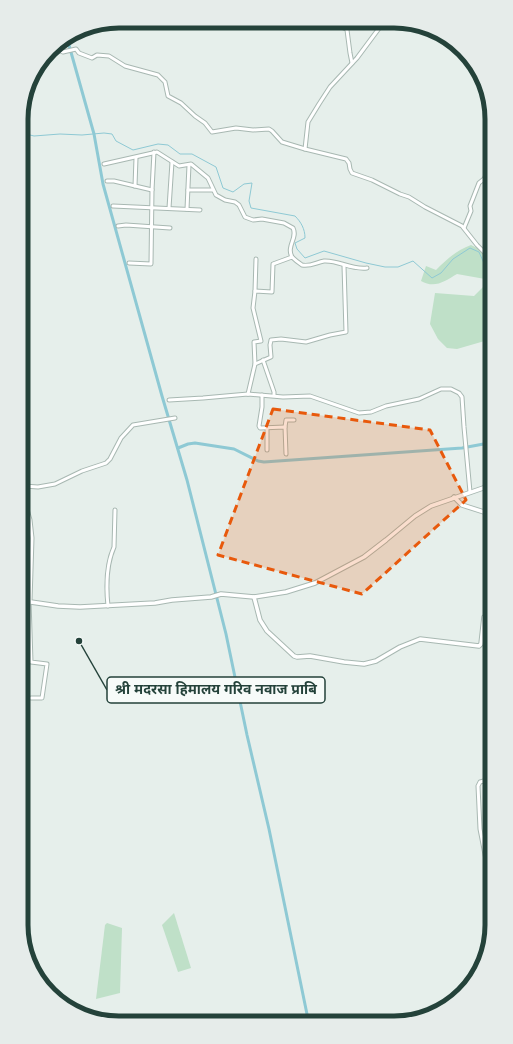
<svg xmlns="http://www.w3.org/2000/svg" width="513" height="1044" font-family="Arial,'Noto Sans Devanagari',sans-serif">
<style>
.green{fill:#bfe0c8}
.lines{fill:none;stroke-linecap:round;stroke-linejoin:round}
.stream{stroke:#8ec9d4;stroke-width:1}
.canal{stroke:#8ec9d4;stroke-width:3}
.minor-casing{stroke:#a8b8b2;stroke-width:5}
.tertiary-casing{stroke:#a8b8b2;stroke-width:5.5}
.minor{stroke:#fff;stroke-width:3}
.tertiary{stroke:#fff;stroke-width:3.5}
.marked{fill:#e8590c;fill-opacity:0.2;stroke:#e8590c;stroke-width:3;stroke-dasharray:8 5;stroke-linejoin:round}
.rim{fill:none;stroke:#24423a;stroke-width:5}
.leader{fill:none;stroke:#24423a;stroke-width:1.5}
.callout-dot{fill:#24423a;stroke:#f7fbf9;stroke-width:1.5}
.callout{fill:#f7fbf9;stroke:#24423a;stroke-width:1.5}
.callout-label{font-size:14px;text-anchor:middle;font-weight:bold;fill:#24423a}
</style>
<rect width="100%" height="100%" fill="#e6efeb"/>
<!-- green -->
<g class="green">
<path d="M471 245 477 248 488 259V340L457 349 447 348 438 339 430 324 435 293 474 296 483 287 485 279 457 274C445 281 435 289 421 281L426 266 436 270C447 259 457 250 471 245Z"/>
<path d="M174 913 191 968 178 972 162 925Z"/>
<path d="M107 923 122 928 120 993 96 999 105 925Z"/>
</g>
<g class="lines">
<!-- stream -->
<path class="stream" d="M22 133 34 136 60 134 82 135 104 133 112 134 116 141 133 150 158 144 168 145 180 154H192L216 167 223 188 233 192 244 184 252 183 249 201 251 208 295 216C301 222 305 229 305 238L295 243 297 249 305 258 324 251 366 263 385 267H398L413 261 432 278 441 273 453 259 470 248 479 252 488 272"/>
<!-- canal -->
<g class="canal">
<path d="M67 38 94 134 103 184 162 396 187 480 226 634 247 735 269 829 308 1019"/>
<path d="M178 448 188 444 195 443 234 449 258 461 264 462 462 448 489 443"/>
</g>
<!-- minor casing -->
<g class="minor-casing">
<g id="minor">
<path d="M275 23 335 24 346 29 347 30 350 53 352 63"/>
<path d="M53 48 63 52 76 49 79 53 92 58 97 55 109 56 125 66 158 75 165 82 168 96 181 103 195 116 205 123 212 132 236 128 253 130 269 129 272 131 282 142 305 149 346 159 349 163 350 169 352 173 372 180 400 194 409 197 425 207 462 226 477 245 488 256"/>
<path d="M305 149 308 122 319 104 330 87 357 58 383 23"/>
<path d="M104 164 157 152 179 166 191 164 208 178 216 195 225 200 235 202 239 205 245 217 253 220 262 219 284 223 293 228C298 238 286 246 292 257"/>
<path d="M107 181H114L152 190"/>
<path d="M135 186 136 158"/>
<path d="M188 190H213"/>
<path d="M113 206 200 210"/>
<path d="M169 208 172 162"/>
<path d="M187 209 189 165"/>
<path d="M118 226 126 225 170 228"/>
<path d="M464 228 471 211 470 206 479 183 484 179 487 173"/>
<path d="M129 263 151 264 152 190 154 152"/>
<path d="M255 291 256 259"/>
<path d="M263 360 274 392V395"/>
<path d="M255 364 254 342 261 341 253 308 255 291 272 292 273 264 292 257C295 260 299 263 302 265 310 267 317 262 324 261 339 260 350 270 367 268"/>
<path d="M248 394 255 364 271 357 270 345 271 340 281 339 306 342 330 335 346 332 344 266"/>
<path d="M262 395V407L259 426 260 428 285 427 286 454"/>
<path d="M169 400 203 398 248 394 283 397 310 396 359 413 371 412 386 406 419 399 441 389H451L459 393 462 397 464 427 470 492"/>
<path d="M285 427 286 420H294"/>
<path d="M267 428V450"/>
<path d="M24 486 38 487 55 484 82 471 106 463 110 459 121 438 133 425 175 418"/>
<path d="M24 499 30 520 32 538 30 601"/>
<path d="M29 601 31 662 47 664 42 698H31"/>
<path d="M108 606C106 587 106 565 114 547L115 510"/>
<path d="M491 779 480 782 478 786 480 829 491 885"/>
</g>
</g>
<!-- tertiary casing -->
<g class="tertiary-casing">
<g id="tertiary">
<path d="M454 497 462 505 487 513 489 515"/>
<path d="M254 597 260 620 267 631 294 656 297 657 310 656 344 662 364 664 376 661 400 647 420 639 479 646 481 644 484 617 490 615"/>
<path d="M24 601 58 606 80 607 155 603 172 600 211 597 221 594 254 597 286 592 315 583 364 557 386 540 415 516 431 506 489 486"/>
</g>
</g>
<!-- minor -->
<use href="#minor" class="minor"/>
<!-- tertiary -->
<use href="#tertiary" class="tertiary"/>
</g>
<!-- marked area -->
<path class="marked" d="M273 409 430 430 466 500 362 594 218 555Z"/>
<!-- crop -->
<path d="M0 0H513V1044H0ZM119 28H394A91 91 0 0 1 485 119V925A91 91 0 0 1 394 1016H119A91 91 0 0 1 28 925V119A91 91 0 0 1 119 28Z" fill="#e6ecea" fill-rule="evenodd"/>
<path class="rim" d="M119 28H394A91 91 0 0 1 485 119V925A91 91 0 0 1 394 1016H119A91 91 0 0 1 28 925V119A91 91 0 0 1 119 28Z"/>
<!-- callouts -->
<path class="leader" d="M79 641L107 690"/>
<circle class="callout-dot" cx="79" cy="641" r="4"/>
<rect class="callout" x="107" y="677" width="218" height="26" rx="4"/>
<g class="callout-label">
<text x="216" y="694">श्री मदरसा हिमालय गरिव नवाज प्राबि</text>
</g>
</svg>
